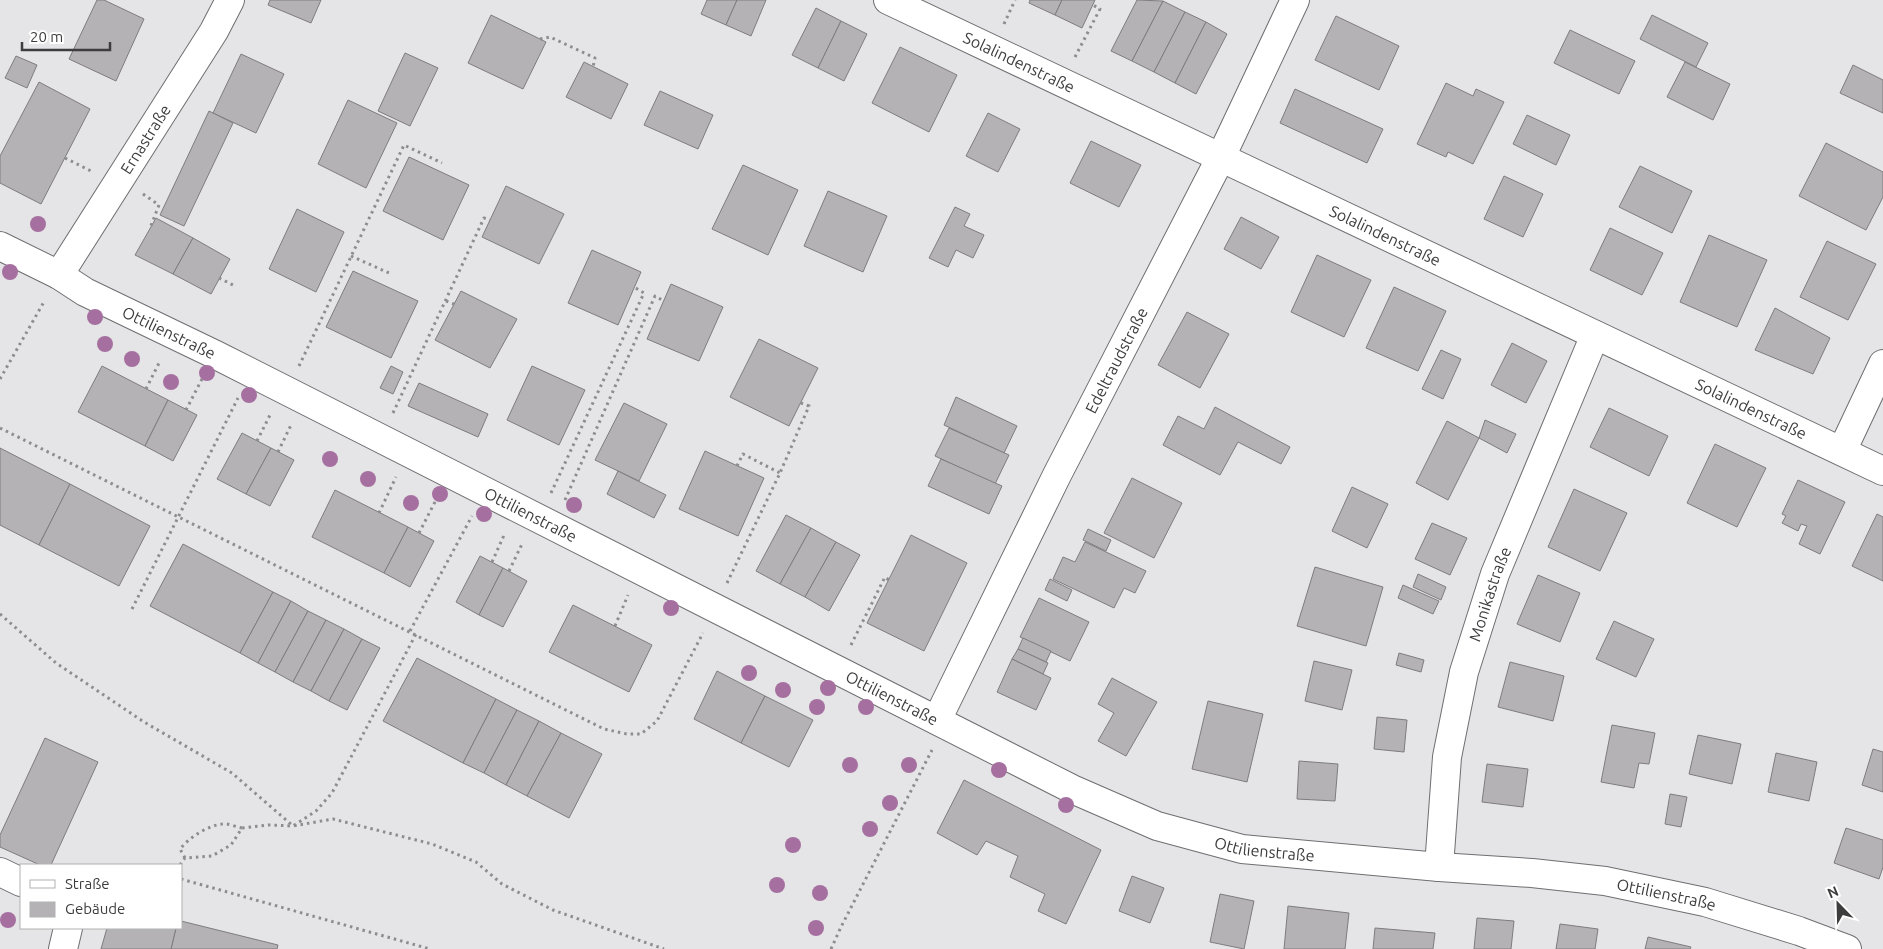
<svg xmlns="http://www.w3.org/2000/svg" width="1883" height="949" font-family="Ubuntu,sans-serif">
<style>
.building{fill:#b5b2b6;stroke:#7e7c7f}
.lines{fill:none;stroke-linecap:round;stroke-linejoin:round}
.street-casing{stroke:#6f6e71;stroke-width:30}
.path{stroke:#8d8d8f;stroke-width:3;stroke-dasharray:2.5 4;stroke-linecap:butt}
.street{stroke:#fff;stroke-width:28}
.tree{fill:#a5709f}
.labels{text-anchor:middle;stroke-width:4;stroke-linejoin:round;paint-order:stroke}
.street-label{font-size:16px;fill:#3d3d3e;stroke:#fff}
</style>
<rect width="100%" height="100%" fill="#e5e4e7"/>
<!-- building -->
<g class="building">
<path d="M97 0H104L144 19 116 81 69 59Z"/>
<path d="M270 0H321L311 23 268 5Z"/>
<path d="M707 0H737L726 25 701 14Z"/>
<path d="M737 0H766L751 36 726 25Z"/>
<path d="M1030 0H1062L1055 15 1029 3Z"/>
<path d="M1062 0H1095L1082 28 1055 15Z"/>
<path d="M1137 0 1163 1 1132 61 1111 51Z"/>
<path d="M1163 1 1185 12 1154 72 1132 61Z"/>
<path d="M816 8 841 21 818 68 792 55Z"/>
<path d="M1185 12 1206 22 1175 83 1154 72Z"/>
<path d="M491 15 546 42 523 89 468 63Z"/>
<path d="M1652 15 1708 43 1696 67 1640 39Z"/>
<path d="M1336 16 1399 46 1379 90 1315 60Z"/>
<path d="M841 21 867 34 844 81 818 68Z"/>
<path d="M1206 22 1227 34 1196 94 1175 83Z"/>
<path d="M1570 30 1635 61 1619 94 1554 63Z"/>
<path d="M900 47 957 75 929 132 872 103Z"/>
<path d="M405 53 438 68 410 126 378 111Z"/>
<path d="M241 54 284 74 256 133 213 113Z"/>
<path d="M16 56 37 65 27 88 5 78Z"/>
<path d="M584 62 628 84 611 119 566 97Z"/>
<path d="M1685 62 1730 84 1713 120 1667 97Z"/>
<path d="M1853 65 1883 80V113L1840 93Z"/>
<path d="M39 82 90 109 41 204 0 183V156Z"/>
<path d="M1446 83 1473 96 1476 89 1504 102 1473 164 1448 152 1446 157 1417 144Z"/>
<path d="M1295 89 1383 129 1367 163 1280 123Z"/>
<path d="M660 91 713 115 698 149 644 125Z"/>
<path d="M348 100 397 123 366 188 318 164Z"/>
<path d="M209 111 233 123 184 226 160 215Z"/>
<path d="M988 113 1020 129 998 172 966 156Z"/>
<path d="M1527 115 1570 135 1556 165 1513 144Z"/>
<path d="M1091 141 1141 165 1119 207 1070 183Z"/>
<path d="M1826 143 1883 172V197L1866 230 1799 196Z"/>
<path d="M409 157 469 185 443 240 383 211Z"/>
<path d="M743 165 798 190 768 255 712 229Z"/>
<path d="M1640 166 1692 191 1672 233 1619 207Z"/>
<path d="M1504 176 1543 194 1523 237 1484 219Z"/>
<path d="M506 186 564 214 539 264 482 237Z"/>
<path d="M828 191 887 216 863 272 804 246Z"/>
<path d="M955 207 970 214 964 226 984 235 973 258 956 250 948 267 929 258Z"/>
<path d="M297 209 344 232 316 292 269 269Z"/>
<path d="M1241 217 1279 237 1261 269 1224 249Z"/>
<path d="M156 218 193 238 173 274 135 255Z"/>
<path d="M1610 228 1663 253 1642 295 1590 270Z"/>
<path d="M1709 235 1767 260 1737 327 1680 302Z"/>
<path d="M193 238 230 259 211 294 173 274Z"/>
<path d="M1827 241 1876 264 1848 320 1800 297Z"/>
<path d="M592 250 641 272 618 325 568 303Z"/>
<path d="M1317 255 1371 280 1344 337 1291 312Z"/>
<path d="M353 271 418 301 391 358 326 327Z"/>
<path d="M671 284 723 307 699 361 647 339Z"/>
<path d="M1394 287 1446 311 1418 371 1366 348Z"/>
<path d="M461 291 517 319 490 368 435 340Z"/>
<path d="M1775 308 1830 338 1813 374 1755 350Z"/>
<path d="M1187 312 1229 334 1200 388 1158 365Z"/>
<path d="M759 339 818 368 789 426 730 397Z"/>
<path d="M1512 343 1547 361 1526 403 1491 385Z"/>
<path d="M1441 350 1461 359 1443 399 1422 389Z"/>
<path d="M102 366 168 400 145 446 78 412Z"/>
<path d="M391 366 403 372 393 394 380 388Z"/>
<path d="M532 366 585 390 559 445 507 420Z"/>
<path d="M419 383 488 414 478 437 408 406Z"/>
<path d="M956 397 1017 426 1004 453 944 425Z"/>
<path d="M168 400 197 415 173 461 145 446Z"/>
<path d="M624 403 667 424 639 481 595 460Z"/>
<path d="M1215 407 1290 447 1281 464 1238 442 1220 475 1163 445 1178 416 1204 429Z"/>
<path d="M1609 408 1668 436 1649 476 1590 447Z"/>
<path d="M1485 420 1516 434 1507 453 1479 438Z"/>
<path d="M1447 421 1479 438 1448 500 1416 483Z"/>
<path d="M949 428 1009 455 995 484 935 456Z"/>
<path d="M242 433 271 448 246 494 217 479Z"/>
<path d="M1715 444 1766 468 1737 527 1687 503Z"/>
<path d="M0 448 70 484 39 545 0 525Z"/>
<path d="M271 448 294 460 270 506 246 494Z"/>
<path d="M705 451 764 478 738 536 679 509Z"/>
<path d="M941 459 1002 486 989 514 928 486Z"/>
<path d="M618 471 666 495 654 518 607 494Z"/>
<path d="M1132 478 1182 503 1154 558 1104 533Z"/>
<path d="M1798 480 1845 502 1820 554 1799 544 1807 526 1801 524 1798 531 1782 523 1786 516 1782 514Z"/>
<path d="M70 484 150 526 119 586 39 545Z"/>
<path d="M1352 487 1388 504 1367 548 1332 531Z"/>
<path d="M1574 489 1627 513 1600 571 1548 547Z"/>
<path d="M335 490 408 527 384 573 312 537Z"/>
<path d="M1877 514 1883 517V581L1852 566Z"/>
<path d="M786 515 811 528 780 584 756 571Z"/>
<path d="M1432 523 1467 538 1450 575 1415 559Z"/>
<path d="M408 527 434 541 410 587 384 573Z"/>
<path d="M811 528 836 542 805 597 780 584Z"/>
<path d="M1088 529 1111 540 1106 551 1083 540Z"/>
<path d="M911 535 967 563 924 651 867 623Z"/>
<path d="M836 542 860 555 829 611 805 597Z"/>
<path d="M1085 542 1146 571 1135 593 1124 588 1114 608 1053 579 1063 557 1075 562Z"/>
<path d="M183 544 273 592 240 653 150 606Z"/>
<path d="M480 556 503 568 479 615 456 602Z"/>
<path d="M1315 567 1383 587 1366 646 1297 626Z"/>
<path d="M503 568 527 581 503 627 479 615Z"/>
<path d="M1418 574 1446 587 1441 600 1413 587Z"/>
<path d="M1538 575 1580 593 1560 642 1517 624Z"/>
<path d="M1050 579 1072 590 1067 601 1045 590Z"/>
<path d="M1403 585 1439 601 1433 614 1398 598Z"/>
<path d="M273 592 291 601 258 663 240 653Z"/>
<path d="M1039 598 1089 622 1070 661 1020 637Z"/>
<path d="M291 601 308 611 275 672 258 663Z"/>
<path d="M573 605 652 645 629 692 549 652Z"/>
<path d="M308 611 326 620 293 682 275 672Z"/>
<path d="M326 620 344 629 311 691 293 682Z"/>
<path d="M1614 621 1654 639 1636 677 1596 659Z"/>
<path d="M344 629 362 639 329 701 311 691Z"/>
<path d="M1023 638 1051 651 1046 662 1018 649Z"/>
<path d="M362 639 380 648 347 710 329 701Z"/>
<path d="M1018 649 1048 663 1043 674 1012 659Z"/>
<path d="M1399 653 1424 660 1421 672 1396 665Z"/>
<path d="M417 658 496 699 463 763 383 721Z"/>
<path d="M1012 659 1051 678 1036 710 997 692Z"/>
<path d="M1314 661 1352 670 1342 710 1305 701Z"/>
<path d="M1510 662 1564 676 1553 721 1498 707Z"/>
<path d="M717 671 765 696 741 743 694 719Z"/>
<path d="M1112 678 1157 702 1126 756 1098 741 1114 713 1098 704Z"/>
<path d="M765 696 813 720 789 767 741 743Z"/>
<path d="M496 699 517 710 484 773 463 763Z"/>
<path d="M1208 701 1263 714 1247 782 1192 769Z"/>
<path d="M517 710 539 721 506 785 484 773Z"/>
<path d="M1377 717 1407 720 1404 752 1374 749Z"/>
<path d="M539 721 561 733 527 796 506 785Z"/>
<path d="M1612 725 1655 733 1649 764 1639 763 1634 788 1601 782Z"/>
<path d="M561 733 602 754 569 818 527 796Z"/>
<path d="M1698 735 1741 744 1732 784 1689 774Z"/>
<path d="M45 738 98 762 51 865H40L0 847V835Z"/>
<path d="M1873 749 1883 752V792L1862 785Z"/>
<path d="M1776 753 1817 762 1809 801 1768 792Z"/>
<path d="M1299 761 1338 764 1335 801 1297 799Z"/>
<path d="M1487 764 1528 769 1523 807 1482 802Z"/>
<path d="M964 780 1101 850 1066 924 1038 911 1045 894 1010 877 1018 856 986 841 977 855 937 833Z"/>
<path d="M1670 794 1687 797 1681 827 1665 824Z"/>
<path d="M1846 828 1883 840V867L1879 879 1834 863Z"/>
<path d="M1132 876 1164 888 1150 923 1119 911Z"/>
<path d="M1220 894 1254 901 1244 949 1210 942Z"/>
<path d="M1288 906 1349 913 1345 949H1284Z"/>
<path d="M1477 918 1514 921 1511 949H1474Z"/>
<path d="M181 921 278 945 277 949H171L176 928H181Z"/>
<path d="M1560 924 1598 929 1595 949H1556Z"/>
<path d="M107 928H176L171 949H101Z"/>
<path d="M1375 928 1435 933 1433 949H1373Z"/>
<path d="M1648 937 1691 947 1690 949H1645Z"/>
</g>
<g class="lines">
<!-- street casing -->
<g class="street-casing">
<g id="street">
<path id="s1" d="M888 0 1883 471"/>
<path id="s2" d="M0 246 59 275 85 292 216 355 1072 789 1157 826 1242 849 1439 867 1532 873 1605 881 1705 902 1799 931 1847 949"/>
<path id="s3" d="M59 275 214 31 230 0"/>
<path d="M1842 451 1883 364"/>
<path id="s4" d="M937 720 1057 475 1221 157 1295 0"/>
<path id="s5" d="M1439 867 1447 757 1464 672 1495 574 1595 335"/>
<path d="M0 872 21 882"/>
<path d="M63 949 68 928"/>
</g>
</g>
<!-- path -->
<g class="path">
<path d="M1004 24 1015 0"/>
<path d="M540 39 550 37 595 58 593 67"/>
<path d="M1075 57 1100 9 1093 5"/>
<path d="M65 158 91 171"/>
<path d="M143 194 159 205 150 228"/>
<path d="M351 256 389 273"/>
<path d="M219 278 233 285"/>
<path d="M446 301 454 304"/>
<path d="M299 366 404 145 442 163"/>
<path d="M0 379 45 300"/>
<path d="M146 389 160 361"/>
<path d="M186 410 202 379"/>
<path d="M393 413 484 218 490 220"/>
<path d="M0 428 604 729 627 734H641L657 721 703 633"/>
<path d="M257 441 270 415"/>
<path d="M278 452 291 425"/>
<path d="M737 466 743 454 780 473"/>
<path d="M551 493 644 293 634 287"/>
<path d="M565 500 655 296 664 301"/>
<path d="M379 513 396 477"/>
<path d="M419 533 437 498"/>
<path d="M492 562 505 533"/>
<path d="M509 571 523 542"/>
<path d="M727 583 780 473 809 406 801 403"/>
<path d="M132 609 238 398"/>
<path d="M0 614 56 663 144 722 232 773 293 826 333 819 432 844 476 862 502 884 553 910 664 949"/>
<path d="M615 626 628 595"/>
<path d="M410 631 472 516"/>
<path d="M851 645 885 577 889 580"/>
<path d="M185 858 180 849C190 837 207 826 222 824 228 823 236 827 242 828"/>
<path d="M180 865 185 858 212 856 231 845 242 828 268 825 293 826 316 811 332 793 416 634"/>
<path d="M181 879 430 949"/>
<path d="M831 949 841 927 932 750"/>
</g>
<!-- street -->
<use href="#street" class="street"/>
</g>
<!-- trees -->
<g class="tree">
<circle cx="38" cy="224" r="8"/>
<circle cx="10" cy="272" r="8"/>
<circle cx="95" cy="317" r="8"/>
<circle cx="105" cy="344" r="8"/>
<circle cx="132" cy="359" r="8"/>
<circle cx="207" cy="373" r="8"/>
<circle cx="171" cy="382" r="8"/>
<circle cx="249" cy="395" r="8"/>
<circle cx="330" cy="459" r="8"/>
<circle cx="368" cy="479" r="8"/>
<circle cx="440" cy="494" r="8"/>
<circle cx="411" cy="503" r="8"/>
<circle cx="574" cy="505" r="8"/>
<circle cx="484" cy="514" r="8"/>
<circle cx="671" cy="608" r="8"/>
<circle cx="749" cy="673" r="8"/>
<circle cx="828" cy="688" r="8"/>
<circle cx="783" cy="690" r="8"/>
<circle cx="817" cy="707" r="8"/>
<circle cx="866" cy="707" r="8"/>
<circle cx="850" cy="765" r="8"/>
<circle cx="909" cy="765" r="8"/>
<circle cx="999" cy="770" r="8"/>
<circle cx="890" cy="803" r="8"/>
<circle cx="1066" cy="805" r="8"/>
<circle cx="870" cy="829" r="8"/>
<circle cx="793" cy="845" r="8"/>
<circle cx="777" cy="885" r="8"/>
<circle cx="820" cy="893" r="8"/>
<circle cx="8" cy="920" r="8"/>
<circle cx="816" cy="928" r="8"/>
</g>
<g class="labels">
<!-- street labels -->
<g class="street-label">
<text dy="6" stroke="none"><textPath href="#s1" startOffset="145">Solalindenstraße</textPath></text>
<text dy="6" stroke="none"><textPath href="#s3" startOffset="161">Ernastraße</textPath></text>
<text dy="6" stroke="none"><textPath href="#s1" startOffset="550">Solalindenstraße</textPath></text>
<text dy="6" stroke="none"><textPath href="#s2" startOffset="190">Ottilienstraße</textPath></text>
<text dy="6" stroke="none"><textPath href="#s4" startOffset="402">Edeltraudstraße</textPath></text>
<text dy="6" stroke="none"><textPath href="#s1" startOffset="955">Solalindenstraße</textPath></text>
<text dy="6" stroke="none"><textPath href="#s2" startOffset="595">Ottilienstraße</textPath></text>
<text dy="6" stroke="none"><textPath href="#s5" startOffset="279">Monikastraße</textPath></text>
<text dy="6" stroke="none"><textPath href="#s2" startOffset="1000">Ottilienstraße</textPath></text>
<text dy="6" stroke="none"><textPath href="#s2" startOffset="1405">Ottilienstraße</textPath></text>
<text dy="6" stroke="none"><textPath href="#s2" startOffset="1810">Ottilienstraße</textPath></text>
</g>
</g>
<!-- legend -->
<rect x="20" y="864" width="162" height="65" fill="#ffffff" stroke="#b1b1b2"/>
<rect x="30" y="880" width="25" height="8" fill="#ffffff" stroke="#b1b1b2"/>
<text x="65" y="889" font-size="15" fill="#3d3d3e">Straße</text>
<rect x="30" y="902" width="25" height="15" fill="#b5b2b6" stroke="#b1b1b2"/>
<text x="65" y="914" font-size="15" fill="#3d3d3e">Gebäude</text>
<!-- north arrow -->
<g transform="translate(1838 904) rotate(337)" stroke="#ffffff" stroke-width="4" paint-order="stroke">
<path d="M0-4L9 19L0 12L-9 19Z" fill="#3d3d3e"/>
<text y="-8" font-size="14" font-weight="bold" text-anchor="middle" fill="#3d3d3e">N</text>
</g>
<!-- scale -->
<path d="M22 42v8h88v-8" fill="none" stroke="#3d3d3e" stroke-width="2.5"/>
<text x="30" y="42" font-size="15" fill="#3d3d3e" stroke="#ffffff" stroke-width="4" paint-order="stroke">20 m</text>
</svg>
